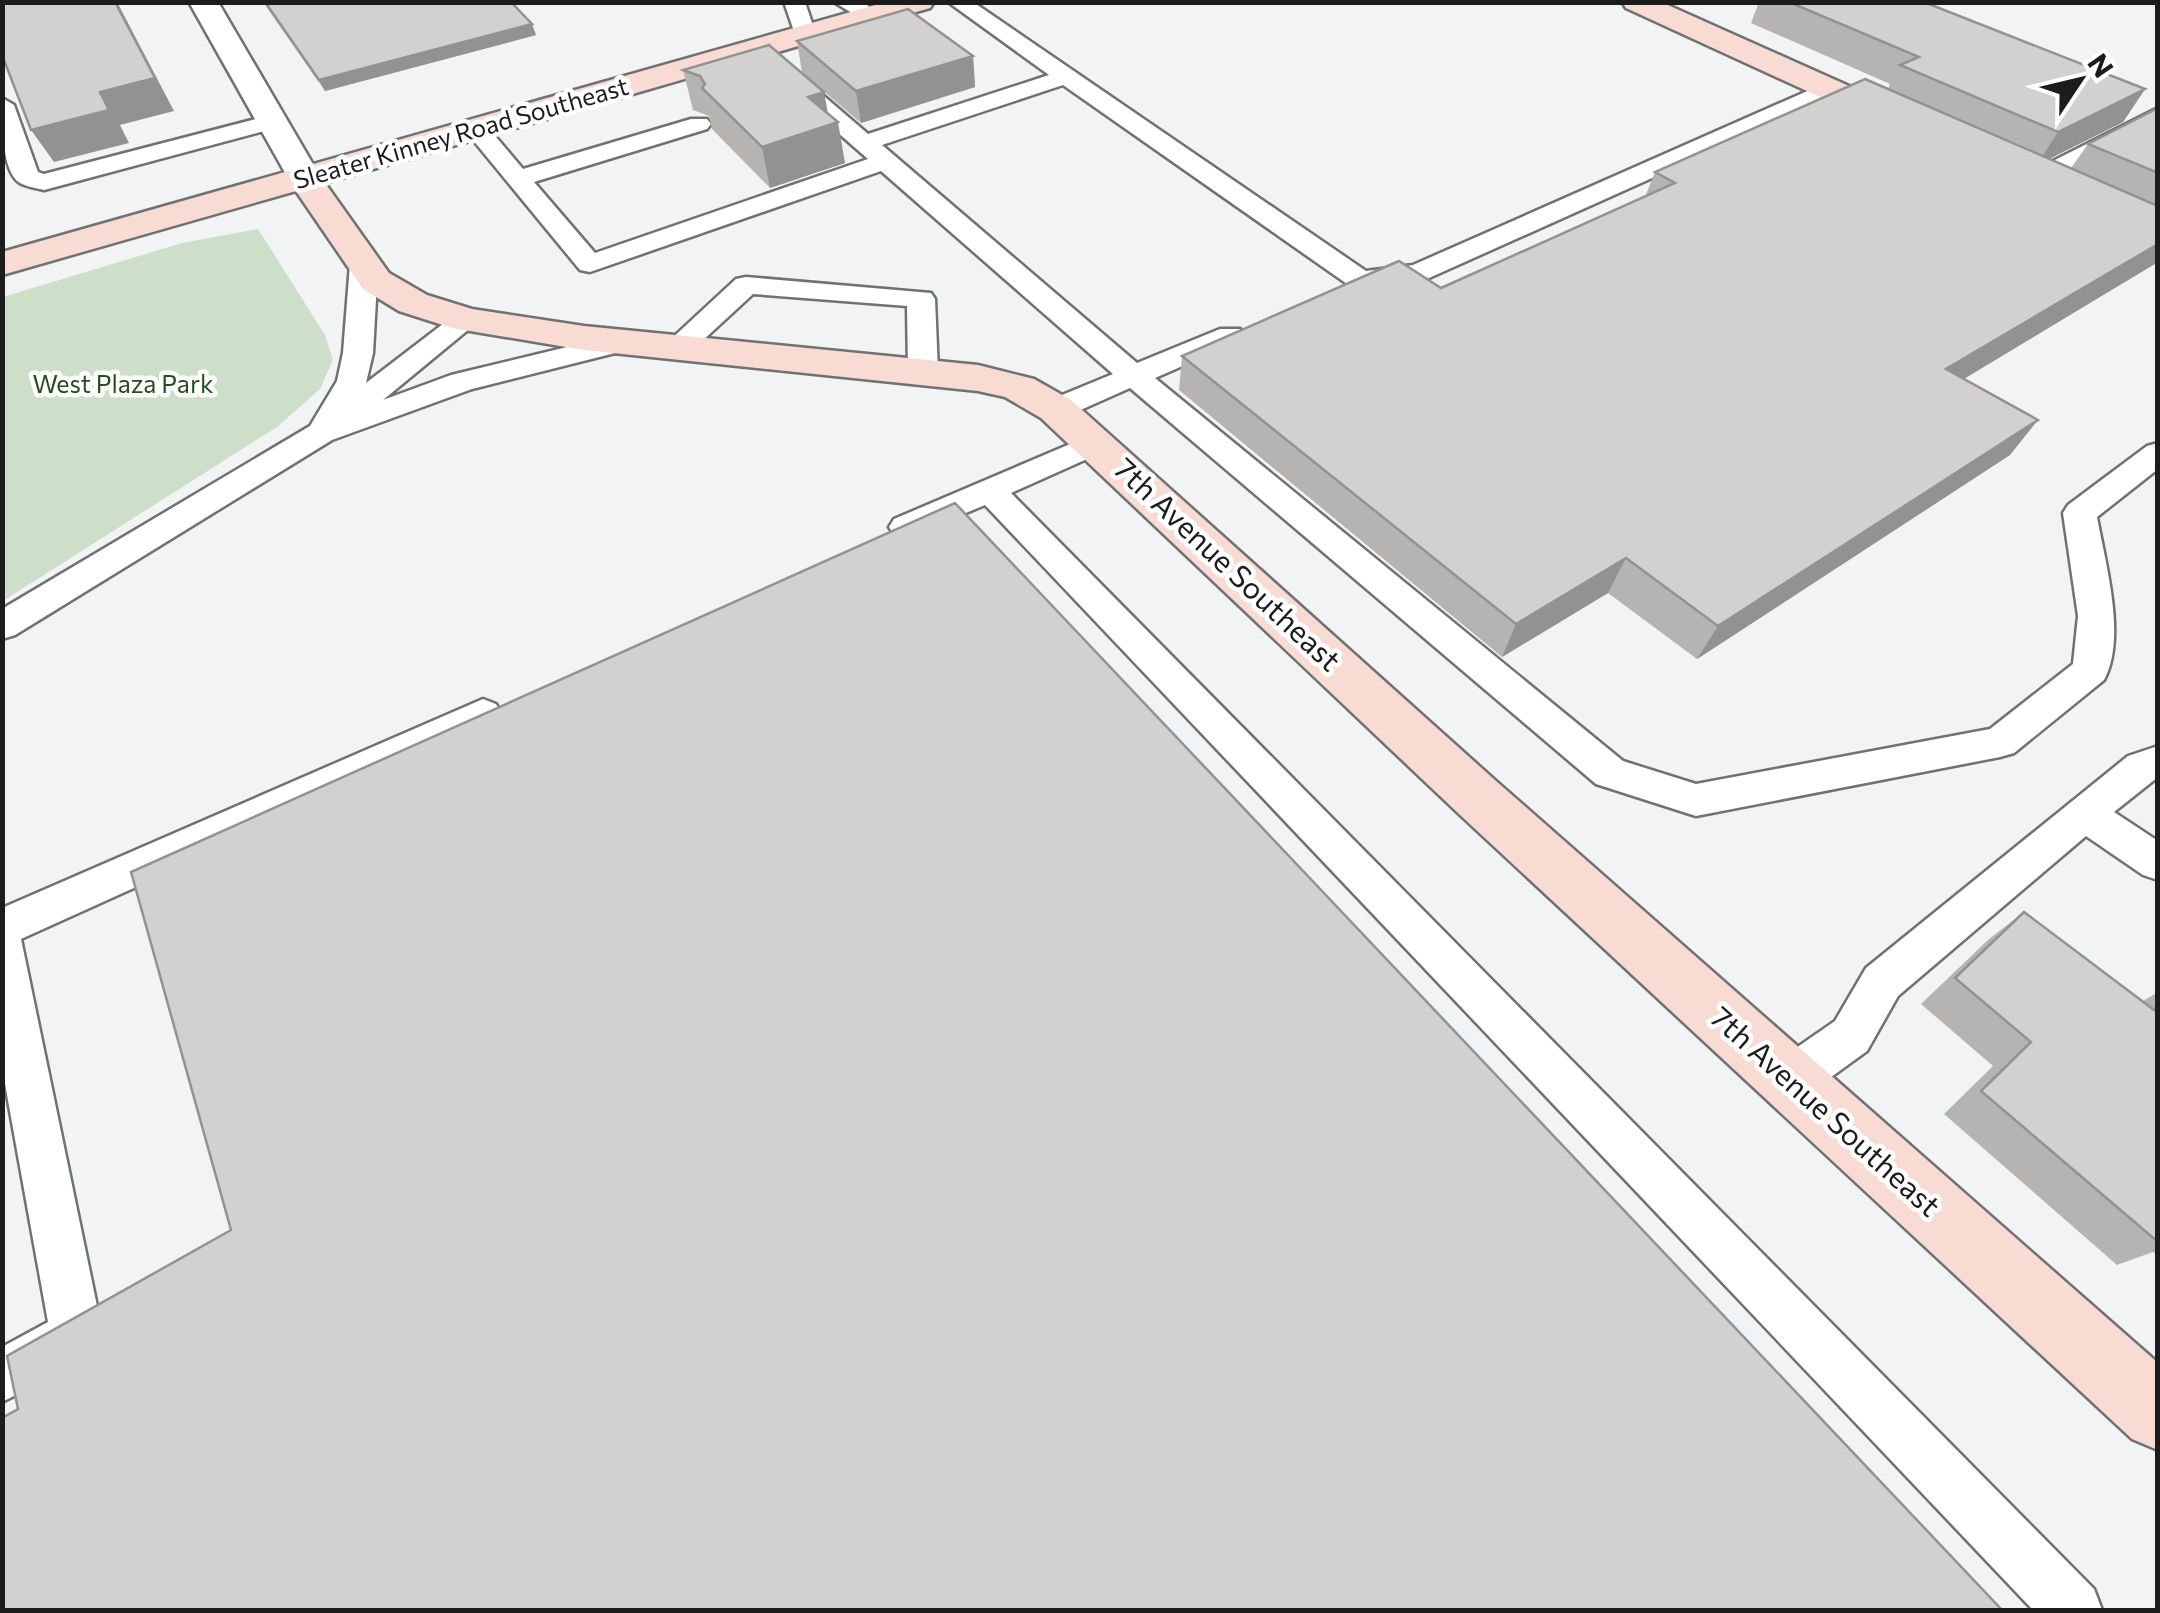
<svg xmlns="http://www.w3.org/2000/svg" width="2160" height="1613" font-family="Commissioner,sans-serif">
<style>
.green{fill:#cddfc9}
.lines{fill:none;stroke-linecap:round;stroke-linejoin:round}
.lane-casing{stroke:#707172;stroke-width:5}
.street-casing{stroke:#707172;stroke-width:5}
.secondary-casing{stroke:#707172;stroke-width:5}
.lane{fill:#fff;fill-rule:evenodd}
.street{fill:#fff;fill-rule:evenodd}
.secondary{fill:#f8dbd3;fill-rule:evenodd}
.wall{fill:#b5b4b3}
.shaded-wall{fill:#939292}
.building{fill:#d2d1d0;stroke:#939292;stroke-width:2.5}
.labels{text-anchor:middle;stroke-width:9;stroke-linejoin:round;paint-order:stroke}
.far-street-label{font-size:25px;fill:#1c1c1c;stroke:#fff}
.far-park-label{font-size:25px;fill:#274d1e;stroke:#fff}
.street-label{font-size:30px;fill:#1c1c1c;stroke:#fff}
</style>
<rect width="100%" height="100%" fill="#f2f3f4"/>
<!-- green -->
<path class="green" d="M258 229 325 335 333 360 320 389 277 427 3 601V297L182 243Z"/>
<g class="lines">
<!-- lane casing -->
<g class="lane-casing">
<g id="lane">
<path d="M784 2H805L816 35 813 40H797Z"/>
<path d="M834 2H862L884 16 881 21H865Z"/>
<path d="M948 2H973L1366 271 1413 265 1821 85H1837L1841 90 1837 95 1429 278 1362 288 1350 286 1063 85 882 145 1137 363 1220 329H1240L1244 335 1240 341 1155 378 1623 761 1696 784 1990 729 2073 664 2078 616 2063 513 2068 505 2147 446 2158 443V469L2097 517C2105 562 2127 638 2104 680L2014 753 2000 757 1696 816 1596 784 1130 388 1067 416H1045L1041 409 1045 402 1113 374 881 171 590 272 580 270 464 129 476 122 485 124 523 169 691 119H707L711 124 707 129 534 182 595 253 868 159 781 83 778 78 781 73H797L868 134 1049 75Z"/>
<path d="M2 98 14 105 38 172 44 174 271 115 283 122 279 127 44 190C37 188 27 187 20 183 1 172 2 118 2 98Z"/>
<path d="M2158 108V125L2041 186H2023L2019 181 2023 176Z"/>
<path d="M364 256 378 264 373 353 366 383 456 314H476L480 320 383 400 451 375 625 333 635 336 640 342 635 348 472 389 332 440 15 635 2 639V609L310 426 337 381 343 353 350 264Z"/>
<path d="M746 277 931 293 935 299 938 372 934 378H912L908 372 907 306 753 294 688 354H668L663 348 668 342 736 279Z"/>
<path d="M1096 433 1107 436 1112 443 1107 450 1011 493 2094 1589 2102 1610H2033L985 505 906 538 894 535 889 527 894 519Z"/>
<path d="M483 699 496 704 502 714 496 724 21 939 103 1335 96 1354 2 1402V1347L48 1322 2 1067V908Z"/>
<path d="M2158 746V777L2114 812 2158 841V880L2143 875 2086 836 1898 996 1867 1051 1805 1096 1789 1102 1773 1096 1766 1080 1773 1064 1835 1021 1866 968 2128 756Z"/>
</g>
</g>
<!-- street casing -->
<g class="street-casing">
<path id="street" d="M189 2H218L321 178 316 185 304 188 292 185Z"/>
</g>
<!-- secondary casing -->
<g class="secondary-casing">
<g id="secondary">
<path d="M886 2H934L930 8 325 183 389 273 427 295 472 309 584 326 978 365 1034 379 1071 400 1496 781 2158 1363V1450L2132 1439 1458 813 1041 418 1005 397 978 391 584 350 452 328 399 311 363 289 296 191 2 275V252Z"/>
<path d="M1622 2H1661L1916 116 1920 123 1916 130H1892L1626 8Z"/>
</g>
</g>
<!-- lane -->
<use href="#lane" class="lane"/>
<!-- street -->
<use href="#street" class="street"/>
<!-- secondary -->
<use href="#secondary" class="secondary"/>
</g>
<!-- wall -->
<g class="wall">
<path d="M263 2H511L536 35 325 91Z"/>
<path d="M1759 2H1924L2145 89 2123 122 2049 159 2071 168 2088 144 2158 108V262L1964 379 2010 455 1697 659 1608 593 1502 657 1179 390 1182 356 1441 288 1645 197 1655 172 1888 89 1890 84 1751 23Z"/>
<path d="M797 41 973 56 975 87 861 123 802 73Z"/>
<path d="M683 70 828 113 845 163 770 188 712 129 709 116 693 110Z"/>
<path d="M2024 912 2143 1001 2158 992V1255L2153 1252 2117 1265 1944 1114 1993 1066 1921 1004 1989 939Z"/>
</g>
<!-- shaded-wall -->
<g class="shaded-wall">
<path d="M115 2H117L174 111 120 125 129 143 54 162 31 130 100 92Z"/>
<path d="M532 24 536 35 325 91 319 80Z"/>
<path d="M973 56 975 87 861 123 856 91Z"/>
<path d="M2145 89 2123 122 2037 165 2058 132Z"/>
<path d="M824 92 830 125 838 122 845 163 770 188 762 147 808 97Z"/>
<path d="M2158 244V262L1922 404 1946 369Z"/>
<path d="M2038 420 2010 455 1697 659 1718 626Z"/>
<path d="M1626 558 1608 593 1502 657 1516 624Z"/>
</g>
<!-- building -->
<g class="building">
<path d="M2 2H115L155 78 100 92 109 110 31 130 2 55Z"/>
<path d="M265 2H511L532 24 319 80Z"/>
<path d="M1789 2H1924L2145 89 2058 132 1900 65 1919 57Z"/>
<path d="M908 9 973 56 856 91 797 41Z"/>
<path d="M769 45 824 92 808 97 838 122 762 147 702 88 705 84 700 76 683 70Z"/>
<path d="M1865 79 2158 206V244L1946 369 2038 420 1718 626 1626 558 1516 624 1182 356 1399 261 1441 288 1675 183 1655 172Z"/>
<path d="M2158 108V173L2088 144Z"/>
<path d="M955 503 2002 1610H2V1418L18 1409 7 1356 231 1230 131 872Z"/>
<path d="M2024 912 2154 1010 2158 1005V1242L1981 1091 2031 1042 1955 978Z"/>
</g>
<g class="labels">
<!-- far-street labels -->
<g class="far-street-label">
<text transform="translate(461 133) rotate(-16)" y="9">Sleater Kinney Road Southeast</text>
</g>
<!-- far-park labels -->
<g class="far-park-label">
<text x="123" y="393">West Plaza Park</text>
</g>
<!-- street labels -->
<g class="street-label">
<text transform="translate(1227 565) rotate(43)" y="10">7th Avenue Southeast</text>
<text transform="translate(1825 1112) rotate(42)" y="10">7th Avenue Southeast</text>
</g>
</g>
<!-- border -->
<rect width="2160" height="1613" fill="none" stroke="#1c1c1c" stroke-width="10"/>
<!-- north arrow -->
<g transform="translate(2080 80) rotate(55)" stroke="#ffffff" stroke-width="8" paint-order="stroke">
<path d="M0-8L18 38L0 25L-18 38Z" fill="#1c1c1c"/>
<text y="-15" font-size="28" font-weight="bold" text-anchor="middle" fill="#1c1c1c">N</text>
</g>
</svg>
